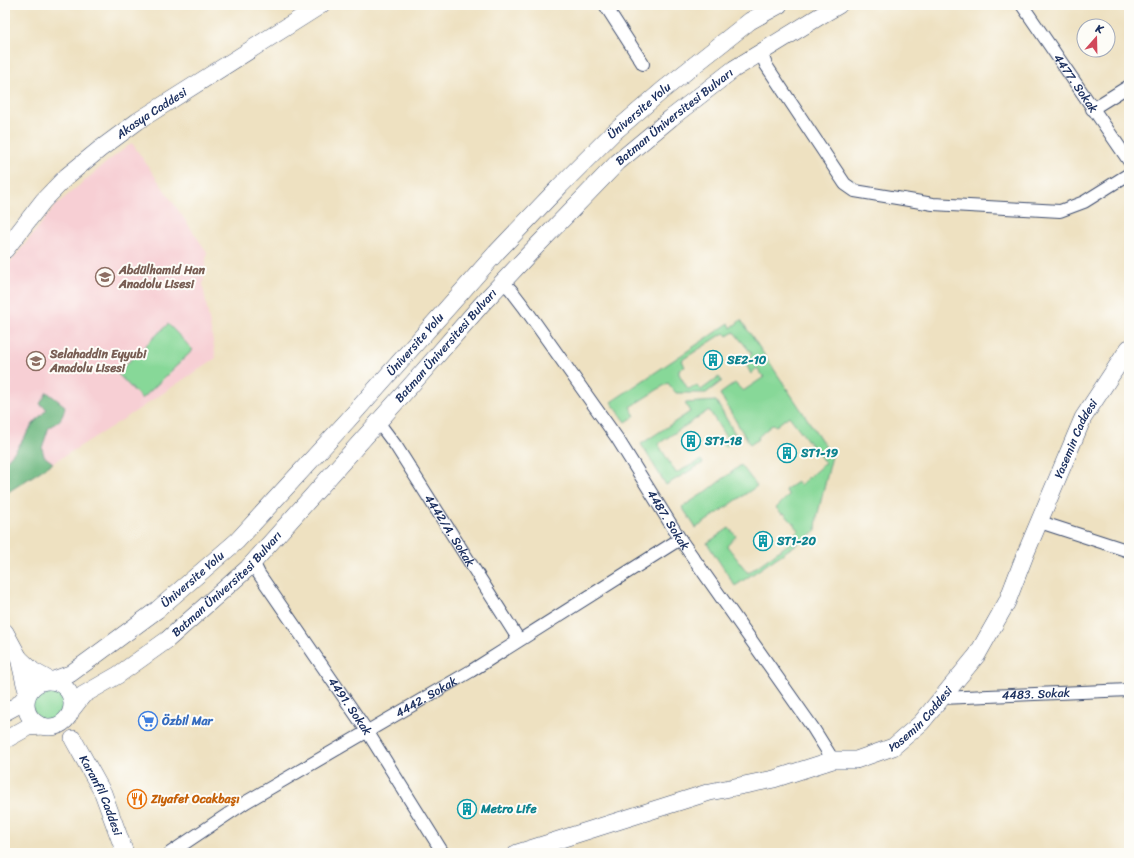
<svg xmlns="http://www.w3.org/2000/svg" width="1134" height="858" font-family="Sriracha,sans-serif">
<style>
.built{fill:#f7cfd4}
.green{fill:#87d898;stroke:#51847b}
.forest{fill:#6db880;stroke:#44746f}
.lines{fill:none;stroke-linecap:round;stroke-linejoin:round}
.street-casing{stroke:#3b4a6d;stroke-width:14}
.secondary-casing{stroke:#3b4a6d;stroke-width:18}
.street{stroke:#fff;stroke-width:12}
.secondary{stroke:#fff;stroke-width:17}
.labels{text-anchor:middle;stroke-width:4;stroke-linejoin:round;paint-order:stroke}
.street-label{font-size:12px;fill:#1b2f5e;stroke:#fdfcf7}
.education-label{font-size:12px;font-weight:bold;fill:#785e54;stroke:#fdfcf7;text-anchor:start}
.culture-label{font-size:12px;font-weight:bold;fill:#0d838f;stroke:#fdfcf7;text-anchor:start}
.shop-label{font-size:12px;font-weight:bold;fill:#366cbe;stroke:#fdfcf7;text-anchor:start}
.food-label{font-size:12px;font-weight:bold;fill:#c56008;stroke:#fdfcf7;text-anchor:start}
</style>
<rect width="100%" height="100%" fill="#fdfcf7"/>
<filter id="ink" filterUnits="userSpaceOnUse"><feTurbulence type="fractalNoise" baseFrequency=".025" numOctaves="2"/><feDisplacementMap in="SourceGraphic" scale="8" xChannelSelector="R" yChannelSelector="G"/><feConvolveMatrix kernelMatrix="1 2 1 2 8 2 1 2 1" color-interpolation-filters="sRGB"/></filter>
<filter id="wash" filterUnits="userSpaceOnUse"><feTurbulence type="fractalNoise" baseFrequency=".012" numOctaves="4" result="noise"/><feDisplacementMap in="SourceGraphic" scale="16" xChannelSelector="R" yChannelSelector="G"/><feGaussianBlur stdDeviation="0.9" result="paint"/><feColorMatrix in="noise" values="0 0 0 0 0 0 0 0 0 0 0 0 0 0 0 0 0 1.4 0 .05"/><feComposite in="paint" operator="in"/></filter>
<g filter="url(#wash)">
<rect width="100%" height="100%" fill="#eee1c1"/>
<!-- built -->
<path class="built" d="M132 143 207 252 203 286 216 358 127 417 5 493V269L56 205 108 161Z"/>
<!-- green -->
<g class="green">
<path d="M741 320 832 456 817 517 816 531 735 586 707 543 729 528 736 536 727 546 748 573 797 538 794 535 799 530 784 513 782 514 776 508 789 495 785 490 797 482 800 485 825 463 789 416 776 426 773 424 758 437 759 439 750 445 720 394 735 383 743 391 764 377 757 368 751 374 744 360 752 354 734 332 727 336 724 333 682 360 685 367 679 369V374L688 389 697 386 701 390 719 377 722 381 706 393H676L668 383 630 407 635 416 626 422 611 402 729 323 731 328Z"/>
<path d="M168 324 193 350 142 399 117 373Z"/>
<path d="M716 401 738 439 725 447 721 442 727 439 709 410 658 444 676 473 701 460 703 463 666 485 641 444 690 412 685 403Z"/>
<path d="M741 465 757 486 696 528 682 507 707 491Z"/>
<circle cx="49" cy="704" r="17"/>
</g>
<!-- forest -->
<path class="forest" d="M47 392 65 406C63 419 60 421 49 427L42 448 44 456 53 463 5 494V462L16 450 33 424 47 409 40 404Z"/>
</g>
<g filter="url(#ink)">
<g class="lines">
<!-- street casing -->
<g class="street-casing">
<g id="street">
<path d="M605 5 643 64"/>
<path id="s1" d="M1022 5 1129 161"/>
<path d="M761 52 766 65 845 184 855 191 933 204 1060 211 1084 202 1129 174"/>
<path d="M1092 109 1129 86"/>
<path id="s2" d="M503 282 511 290 524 307 617 438 680 539 813 728 833 760"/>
<path id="s3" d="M378 422 396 446 519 640"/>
<path d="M1040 522 1129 551"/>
<path id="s4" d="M253 562 259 574 367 731 443 853"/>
<path id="s5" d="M942 698 1129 690"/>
<path id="s6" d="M170 853 246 802 471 671 680 539"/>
</g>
</g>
<!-- secondary casing -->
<g class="secondary-casing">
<g id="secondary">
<path id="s7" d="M5 250 43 201 67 176 100 149 138 121 321 5"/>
<path d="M5 632 19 658 25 684 28 694 18 705 5 712"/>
<path id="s8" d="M19 658 33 671 51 681 70 674 92 658 157 610 237 541 348 420 496 253 560 186 612 134 663 90 750 21 779 5"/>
<circle cx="49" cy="704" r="23"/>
<path id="s9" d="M73 708 83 695 118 675 167 640 248 568 421 374 481 305 528 255 618 162 671 118 734 69 820 16 839 5"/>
<path id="s10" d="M73 739 103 793 125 853"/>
<path d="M5 740 28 727 43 726"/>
<path id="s11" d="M517 853 710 792 774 779 833 760H856L893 747 921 723 977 655 1007 602 1025 555 1083 418 1129 348"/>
</g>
</g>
<!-- street -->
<use href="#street" class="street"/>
<!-- secondary -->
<use href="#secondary" class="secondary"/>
</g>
</g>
<!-- icons -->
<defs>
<g id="school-ring" transform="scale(1)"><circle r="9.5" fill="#fdfcf7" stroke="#8d6e63" stroke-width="1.5"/><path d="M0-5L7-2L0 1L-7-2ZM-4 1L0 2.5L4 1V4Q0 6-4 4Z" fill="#8d6e63"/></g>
<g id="building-ring" transform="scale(1)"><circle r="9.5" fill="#fdfcf7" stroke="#0f9aa8" stroke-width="1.5"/><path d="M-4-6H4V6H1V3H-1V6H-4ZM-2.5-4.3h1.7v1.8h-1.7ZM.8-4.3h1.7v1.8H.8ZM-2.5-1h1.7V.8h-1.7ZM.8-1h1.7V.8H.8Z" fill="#0f9aa8"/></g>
<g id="supermarket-ring" transform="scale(1)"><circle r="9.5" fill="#fdfcf7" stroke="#3f7fe0" stroke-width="1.5"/><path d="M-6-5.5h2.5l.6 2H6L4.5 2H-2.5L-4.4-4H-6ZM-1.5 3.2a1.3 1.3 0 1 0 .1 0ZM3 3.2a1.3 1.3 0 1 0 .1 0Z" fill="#3f7fe0"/></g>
<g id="restaurant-ring" transform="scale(1)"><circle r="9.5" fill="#fdfcf7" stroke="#e8710a" stroke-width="1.5"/><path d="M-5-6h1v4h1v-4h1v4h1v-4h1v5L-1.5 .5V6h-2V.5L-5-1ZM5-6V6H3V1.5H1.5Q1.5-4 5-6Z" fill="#e8710a"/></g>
</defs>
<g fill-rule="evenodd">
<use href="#school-ring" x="105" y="277"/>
<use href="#building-ring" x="713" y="360"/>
<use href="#school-ring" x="36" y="361"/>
<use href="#building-ring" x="691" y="441"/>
<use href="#building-ring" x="787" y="453"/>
<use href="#building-ring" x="763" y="541"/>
<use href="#supermarket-ring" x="148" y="721"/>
<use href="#restaurant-ring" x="137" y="799"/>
<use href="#building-ring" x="467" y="809"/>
</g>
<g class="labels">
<!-- street labels -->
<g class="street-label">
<text dy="4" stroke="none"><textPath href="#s1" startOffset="95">4477. Sokak</textPath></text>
<text dy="4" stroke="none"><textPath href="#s8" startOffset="863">Üniversite Yolu</textPath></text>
<text dy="4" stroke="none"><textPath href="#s7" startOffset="202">Akasya Caddesi</textPath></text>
<text dy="4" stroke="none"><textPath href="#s9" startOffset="847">Batman Üniversitesi Bulvarı</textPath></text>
<text dy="4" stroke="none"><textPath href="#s8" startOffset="539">Üniversite Yolu</textPath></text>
<text dy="4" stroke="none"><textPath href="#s9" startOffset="523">Batman Üniversitesi Bulvarı</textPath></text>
<text dy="4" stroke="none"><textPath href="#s11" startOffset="755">Yasemin Caddesi</textPath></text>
<text dy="4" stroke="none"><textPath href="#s2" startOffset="290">4487. Sokak</textPath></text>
<text dy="4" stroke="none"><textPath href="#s3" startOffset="130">4442/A. Sokak</textPath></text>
<text dy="4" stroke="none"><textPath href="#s8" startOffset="215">Üniversite Yolu</textPath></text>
<text dy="4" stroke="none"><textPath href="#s9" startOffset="199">Batman Üniversitesi Bulvarı</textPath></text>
<text dy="4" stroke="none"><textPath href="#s5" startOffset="94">4483. Sokak</textPath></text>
<text dy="4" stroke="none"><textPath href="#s6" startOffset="300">4442. Sokak</textPath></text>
<text dy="4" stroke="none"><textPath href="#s4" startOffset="174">4491. Sokak</textPath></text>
<text dy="4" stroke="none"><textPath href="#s11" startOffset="431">Yasemin Caddesi</textPath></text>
<text dy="4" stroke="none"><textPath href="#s10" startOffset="63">Karanfil Caddesi</textPath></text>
</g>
<!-- education labels -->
<g class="education-label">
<text x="119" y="274">Abdülhamid Han<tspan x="119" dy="14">Anadolu Lisesi</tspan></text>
<text x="50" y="358">Selahaddin Eyyubi<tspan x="50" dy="14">Anadolu Lisesi</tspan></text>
</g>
<!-- culture labels -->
<g class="culture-label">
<text x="727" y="364">SE2-10</text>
<text x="705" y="445">ST1-18</text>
<text x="801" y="457">ST1-19</text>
<text x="777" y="545">ST1-20</text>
<text x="481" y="813">Metro Life</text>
</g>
<!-- shop labels -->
<g class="shop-label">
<text x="162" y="725">Özbil Mar</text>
</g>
<!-- food labels -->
<g class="food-label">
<text x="151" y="803">Ziyafet Ocakbaşı</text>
</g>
</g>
<!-- margin -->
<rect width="1134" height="858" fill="none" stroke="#fdfcf7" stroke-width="20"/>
<!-- north arrow -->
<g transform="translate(1096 38) rotate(20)"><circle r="19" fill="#fdfcf7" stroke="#a3aaba"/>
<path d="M0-3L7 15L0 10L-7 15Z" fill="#d1495b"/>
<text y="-6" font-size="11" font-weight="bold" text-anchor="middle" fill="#1b2f5e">K</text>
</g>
</svg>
